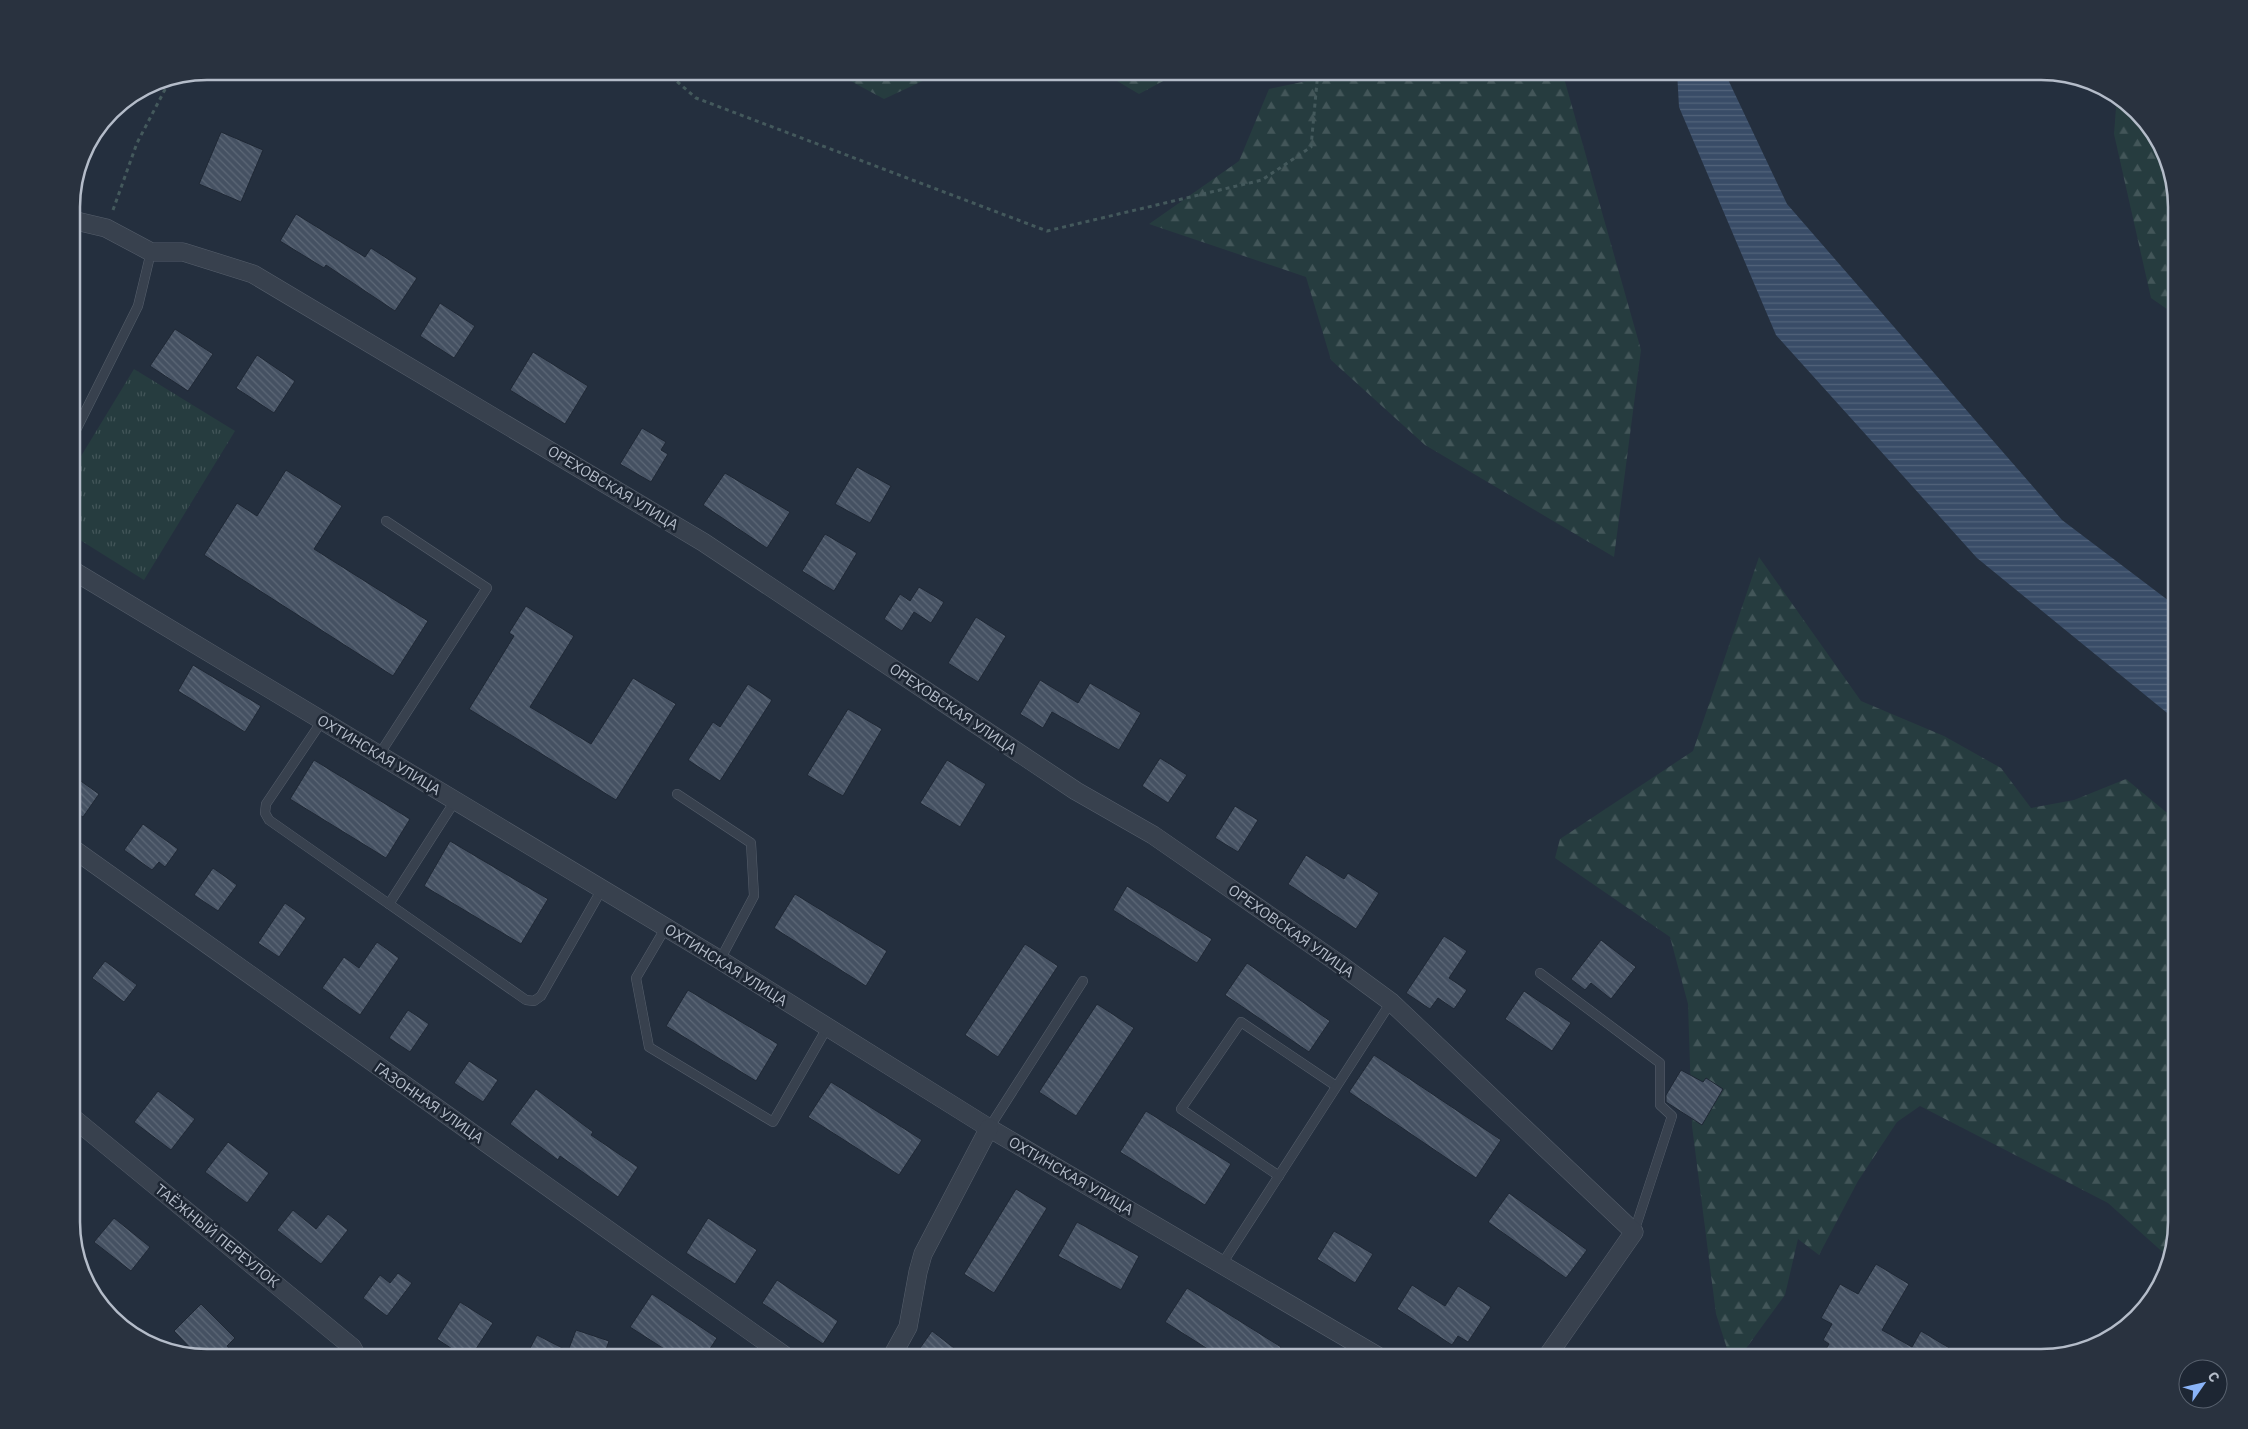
<svg xmlns="http://www.w3.org/2000/svg" width="2248" height="1429" font-family="'IBM Plex Sans',sans-serif">
<style>
.grass{fill:url(#grass-tufts)}
.forest{fill:url(#forest-firs)}
.water{fill:url(#water-rules)}
.building{fill:url(#building-back-hatch);stroke:#1f2835}
.lines{fill:none;stroke-linecap:round;stroke-linejoin:round}
.service-casing{stroke:#565f6c;stroke-width:10}
.minor-casing{stroke:#565f6c;stroke-width:19}
.path{stroke:#44595c;stroke-width:3;stroke-dasharray:4 4;stroke-linecap:butt}
.service{stroke:#38414e;stroke-width:9}
.minor{stroke:#38414e;stroke-width:18}
.labels{text-anchor:middle;stroke-width:5;stroke-linejoin:round;paint-order:stroke}
.street-label{font-size:15px;fill:#b4bcc9;stroke:#1d2633}
.rim{fill:none;stroke:#b4bcc9;stroke-width:2.5}
</style>
<defs>
<pattern id="grass-tufts" width="24" height="20" patternUnits="userSpaceOnUse" patternTransform="scale(1.25)"><rect width="24" height="20" fill="#263c3f"/><path d="M3 7l-1-3M5 7V3M7 7l1-3M15 17l-1-3M17 17v-4M19 17l1-3" fill="none" stroke="#435659"/></pattern>
<pattern id="forest-firs" width="22" height="20" patternUnits="userSpaceOnUse" patternTransform="scale(1.25)"><rect width="22" height="20" fill="#263c3f"/><path d="M5 1l3.5 6h-7zM16 11l3.5 6h-7z" fill="#435659"/></pattern>
<pattern id="water-rules" width="6" height="5" patternUnits="userSpaceOnUse" patternTransform="scale(1.25)"><rect width="6" height="5" fill="#394c67"/><path d="M0 2.5h6" fill="none" stroke="#53647b"/></pattern>
<pattern id="building-back-hatch" width="6" height="6" patternUnits="userSpaceOnUse" patternTransform="scale(1.25)"><rect width="6" height="6" fill="#455162"/><path d="M-1 5l2 2M0 0l6 6M5-1l2 2" fill="none" stroke="#5d6877"/></pattern>
</defs>
<rect width="100%" height="100%" fill="#242f3e"/>
<!-- grass -->
<path class="grass" d="M134 369 235 431 144 580 72 535V471Z"/>
<!-- forest -->
<g class="forest">
<path d="M832 71H944L884 99Z"/>
<path d="M1100 71H1182L1139 94Z"/>
<path d="M1354 71H1562L1641 350 1614 557 1425 445 1331 360 1306 277 1149 224 1239 161 1269 89Z"/>
<path d="M2117 95 2159 139 2177 207V316L2151 298 2114 134Z"/>
<path d="M1759 557 1861 701 1944 736 2001 768 2031 808 2074 800 2126 779 2177 821V1222L2167 1256 2108 1203 1920 1106 1897 1122 1858 1181 1819 1255 1798 1239 1785 1295 1739 1358H1730L1716 1314 1692 1126 1688 1004 1670 937 1555 858 1560 839 1693 751Z"/>
</g>
<!-- water -->
<path class="water" d="M1677 71H1724L1787 204 2062 520 2177 607V721L1977 558 1776 335 1679 107Z"/>
<!-- building -->
<g class="building">
<path d="M221 132 263 150 241 202 199 184Z"/>
<path d="M296 214 365 257 371 248 417 278 395 311 326 265 324 268 280 241Z"/>
<path d="M440 303 475 326 454 358 420 336Z"/>
<path d="M175 329 213 354 188 391 150 366Z"/>
<path d="M533 352 588 386 565 424 510 390Z"/>
<path d="M257 355 295 381 274 413 236 388Z"/>
<path d="M642 428 666 442 661 450 668 454 651 482 620 464Z"/>
<path d="M857 467 891 486 870 523 835 504Z"/>
<path d="M286 470 342 506 314 549 428 621 393 676 204 555 237 503 257 516Z"/>
<path d="M725 473 790 512 767 548 703 505Z"/>
<path d="M825 534 857 553 834 591 802 571Z"/>
<path d="M919 587 944 602 931 623 914 612 902 631 884 619 900 594 910 601Z"/>
<path d="M526 606 574 636 530 707 591 744 633 678 676 704 616 800 469 709 514 636 509 633Z"/>
<path d="M976 617 1006 636 978 682 948 663Z"/>
<path d="M193 665 261 706 245 732 178 691Z"/>
<path d="M1040 680 1078 703 1090 683 1141 713 1119 750 1052 712 1043 728 1020 714Z"/>
<path d="M748 684 772 700 720 781 688 760 713 722 720 727Z"/>
<path d="M848 709 882 729 843 796 807 775Z"/>
<path d="M1160 758 1187 775 1168 803 1142 786Z"/>
<path d="M314 760 410 819 386 858 290 799Z"/>
<path d="M947 760 986 784 960 827 920 803Z"/>
<path d="M78 779 99 794 83 817 72 810V787Z"/>
<path d="M1235 806 1258 820 1238 852 1215 838Z"/>
<path d="M143 824 178 849 165 867 159 862 152 870 124 850Z"/>
<path d="M450 841 548 899 521 944 424 886Z"/>
<path d="M1306 855 1344 879 1348 873 1379 893 1356 929 1288 884Z"/>
<path d="M213 868 237 885 218 911 194 895Z"/>
<path d="M1127 886 1212 939 1197 963 1113 910Z"/>
<path d="M795 894 887 951 866 986 774 928Z"/>
<path d="M285 903 306 918 279 957 258 943Z"/>
<path d="M1444 936 1467 951 1449 978 1467 990 1454 1009 1438 998 1430 1009 1406 993Z"/>
<path d="M1601 940 1636 967 1611 999 1591 983 1585 990 1571 979Z"/>
<path d="M377 942 399 958 360 1015 322 988 344 957 359 968Z"/>
<path d="M1025 944 1058 966 998 1057 965 1035Z"/>
<path d="M105 961 137 985 124 1002 92 978Z"/>
<path d="M1247 963 1330 1021 1309 1052 1225 995Z"/>
<path d="M688 990 778 1044 756 1081 666 1026Z"/>
<path d="M1524 991 1571 1023 1552 1051 1505 1019Z"/>
<path d="M1097 1004 1134 1028 1076 1116 1039 1092Z"/>
<path d="M408 1010 429 1024 410 1052 389 1038Z"/>
<path d="M1374 1055 1501 1140 1476 1178 1349 1092Z"/>
<path d="M469 1061 498 1080 483 1102 454 1083Z"/>
<path d="M1681 1070 1703 1082 1706 1078 1723 1089 1702 1125 1666 1102V1095Z"/>
<path d="M831 1082 922 1140 899 1175 808 1117Z"/>
<path d="M536 1089 593 1132 591 1135 638 1167 618 1197 560 1156 558 1160 510 1124Z"/>
<path d="M158 1091 195 1119 171 1150 134 1122Z"/>
<path d="M1146 1111 1231 1164 1205 1205 1120 1152Z"/>
<path d="M228 1142 269 1173 247 1203 205 1172Z"/>
<path d="M1016 1189 1047 1208 994 1293 964 1274Z"/>
<path d="M1509 1193 1587 1250 1566 1278 1488 1222Z"/>
<path d="M293 1210 316 1229 328 1214 348 1230 321 1264 277 1230Z"/>
<path d="M114 1218 150 1247 131 1271 94 1242Z"/>
<path d="M708 1218 757 1250 735 1284 686 1253Z"/>
<path d="M1077 1222 1139 1256 1121 1290 1058 1256Z"/>
<path d="M1334 1231 1373 1254 1355 1283 1317 1259Z"/>
<path d="M1876 1264 1909 1284 1882 1330 1912 1347 1921 1331 1966 1358H1821L1829 1344 1823 1340 1832 1324 1821 1318 1840 1284 1858 1294Z"/>
<path d="M398 1273 412 1283 387 1316 363 1298 380 1275 390 1283Z"/>
<path d="M777 1280 838 1321 823 1344 762 1303Z"/>
<path d="M1412 1285 1445 1306 1458 1286 1491 1307 1468 1342 1458 1336 1452 1345 1397 1309Z"/>
<path d="M1187 1288 1281 1347 1274 1358H1222L1165 1322Z"/>
<path d="M652 1294 717 1338 704 1358H666L669 1352 630 1327Z"/>
<path d="M460 1302 493 1323 470 1358H466L437 1339Z"/>
<path d="M201 1304 235 1338 227 1346 238 1358H207L197 1355 174 1331Z"/>
<path d="M576 1330 609 1341 603 1358H525L537 1335 568 1351Z"/>
<path d="M932 1331 967 1358H913Z"/>
</g>
<g class="lines">
<!-- service casing -->
<g class="service-casing">
<g id="service">
<path d="M72 438 138 306 151 252"/>
<path d="M322 721 266 804 265 813 269 820 526 1000 534 1001 541 996 602 889"/>
<path d="M379 755 487 588 386 521"/>
<path d="M677 794 751 843 754 896 720 960"/>
<path d="M389 904 455 801"/>
<path d="M666 927 636 978 649 1047 773 1122 827 1028"/>
<path d="M1540 973 1660 1063V1105L1672 1116 1634 1232"/>
<path d="M989 1128 1083 981"/>
<path d="M1279 1176 1181 1109 1241 1022 1336 1086"/>
<path d="M1222 1264 1391 1002"/>
</g>
</g>
<!-- minor casing -->
<g class="minor-casing">
<g id="minor">
<path d="M72 220 106 228 151 252H183L253 274 703 542 1076 791 1153 835 1338 963 1391 1002 1634 1232 1546 1358"/>
<path d="M72 570 720 960 989 1128 1381 1358"/>
<path d="M72 848 788 1358"/>
<path d="M72 1117 352 1347 358 1358"/>
<path d="M891 1358 908 1327 918 1272 923 1254 989 1128"/>
</g>
</g>
<!-- path -->
<g class="path">
<path d="M665 71 696 98 1047 231 1262 180 1311 147 1318 71"/>
<path d="M113 210 137 143 171 78"/>
</g>
<!-- service -->
<use href="#service" class="service"/>
<!-- minor -->
<use href="#minor" class="minor"/>
</g>
<g class="labels">
<!-- street labels -->
<g class="street-label">
<text transform="translate(613 488) rotate(31)" y="5">ОРЕХОВСКАЯ УЛИЦА</text>
<text transform="translate(953 709) rotate(34)" y="5">ОРЕХОВСКАЯ УЛИЦА</text>
<text transform="translate(379 755) rotate(31)" y="5">ОХТИНСКАЯ УЛИЦА</text>
<text transform="translate(1291 931) rotate(35)" y="5">ОРЕХОВСКАЯ УЛИЦА</text>
<text transform="translate(726 965) rotate(32)" y="5">ОХТИНСКАЯ УЛИЦА</text>
<text transform="translate(429 1103) rotate(35)" y="5">ГАЗОННАЯ УЛИЦА</text>
<text transform="translate(1071 1176) rotate(30)" y="5">ОХТИНСКАЯ УЛИЦА</text>
<text transform="translate(217 1236) rotate(39)" y="5">ТАЁЖНЫЙ ПЕРЕУЛОК</text>
</g>
</g>
<!-- crop -->
<path d="M0 0H2248V1429H0ZM207 80H2041A127 127 0 0 1 2168 207V1222A127 127 0 0 1 2041 1349H207A127 127 0 0 1 80 1222V207A127 127 0 0 1 207 80Z" fill="#29323f" fill-rule="evenodd"/>
<path class="rim" d="M207 80H2041A127 127 0 0 1 2168 207V1222A127 127 0 0 1 2041 1349H207A127 127 0 0 1 80 1222V207A127 127 0 0 1 207 80Z"/>
<!-- north arrow -->
<g transform="translate(2203 1384) rotate(56)"><circle r="24" fill="#1d2633" stroke="#59626f"/>
<path d="M0-4L9 19L0 12L-9 19Z" fill="#8ab4f8"/>
<text y="-8" font-size="14" font-weight="bold" text-anchor="middle" fill="#b4bcc9">С</text>
</g>
</svg>
